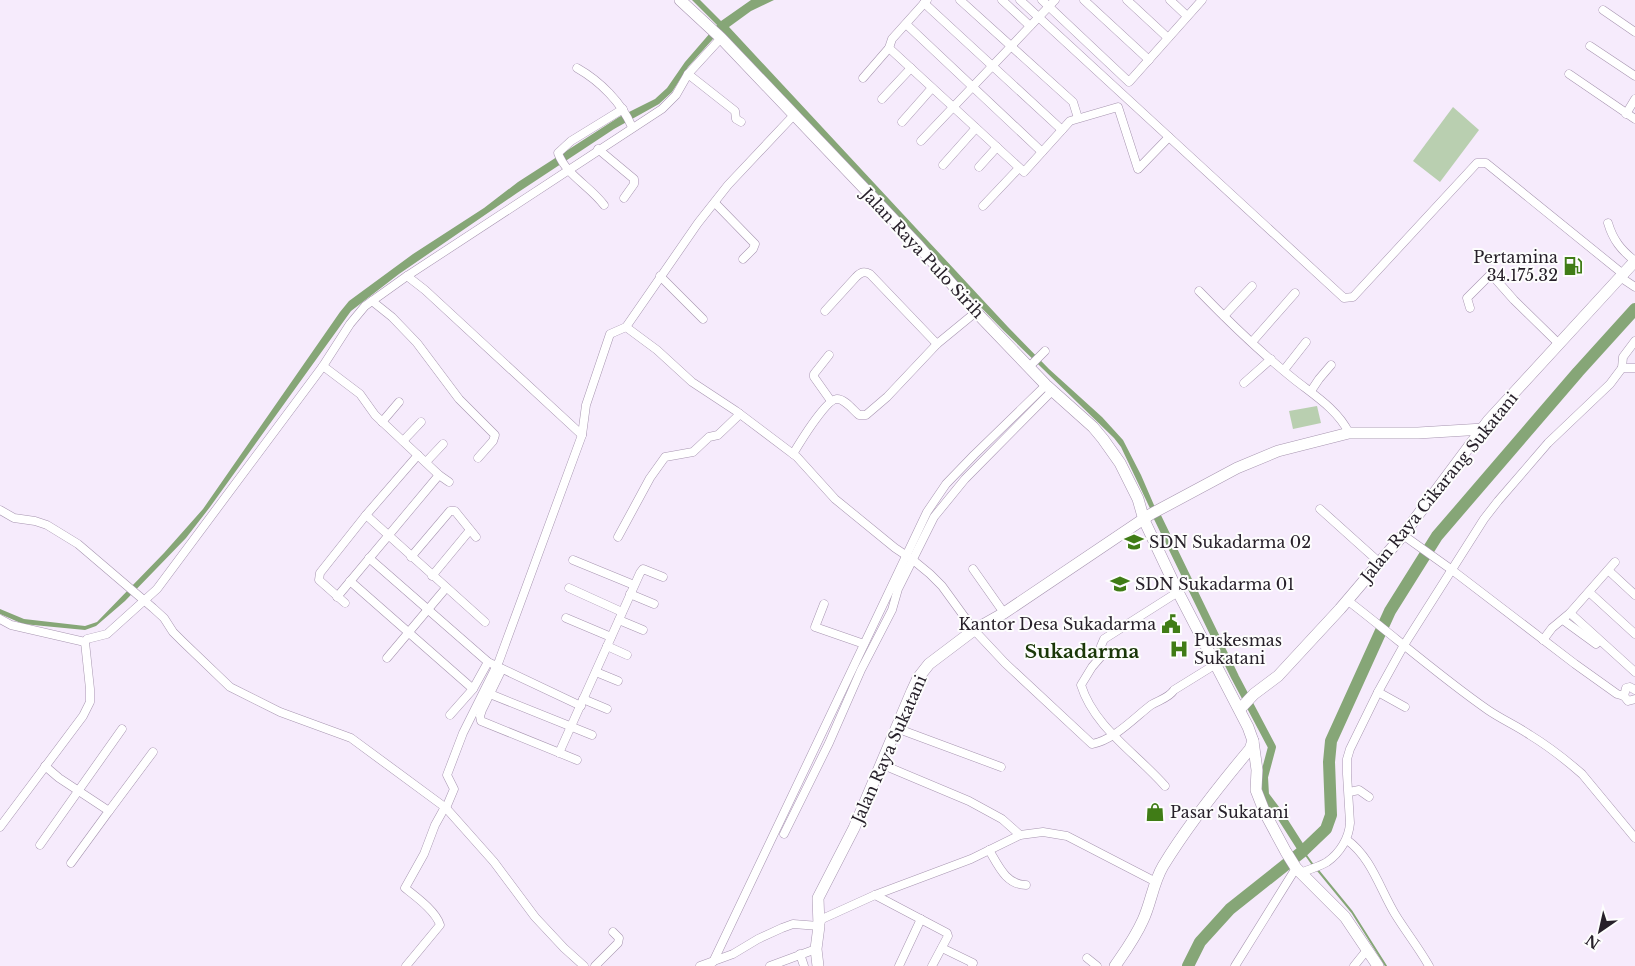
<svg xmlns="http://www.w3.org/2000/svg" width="1635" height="966" font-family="'Libre Baskerville',serif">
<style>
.green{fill:#b9cfb0}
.water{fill:#86a677}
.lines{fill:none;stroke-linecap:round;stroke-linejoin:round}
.stream{stroke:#86a677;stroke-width:2}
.canal{stroke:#86a677;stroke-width:8}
.river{stroke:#86a677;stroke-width:12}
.street-casing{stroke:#a795b0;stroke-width:9}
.secondary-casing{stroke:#a795b0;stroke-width:12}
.street{stroke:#fff;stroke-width:8}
.secondary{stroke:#fff;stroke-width:11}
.labels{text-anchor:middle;stroke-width:4;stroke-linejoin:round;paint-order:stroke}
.street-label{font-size:16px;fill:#27202a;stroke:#fdfdfd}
.poi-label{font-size:16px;fill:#27202a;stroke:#fdfdfd;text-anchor:start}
.quarter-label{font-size:19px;font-weight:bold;fill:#1a3708;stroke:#fdfdfd}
</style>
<rect width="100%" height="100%" fill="#f6ebfc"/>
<!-- green -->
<g class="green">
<path d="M1453 107 1479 130 1440 182 1413 161Z"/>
<path d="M1317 406 1321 423 1293 429 1289 411Z"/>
</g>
<!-- water -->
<path class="water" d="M692 0H700L721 21 751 0H774L751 11 729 27 1008 327 1049 369 1102 417 1123 440 1141 475 1160 519 1156 521 1121 447 1114 438 1004 331 967 293 886 203 721 30 688 67 672 92 659 104 614 129 517 193 399 274 351 311 210 507 186 538 125 601 96 626 85 630 23 624 0 614V609L24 619 85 626 97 622 164 553 203 509 340 312 349 301 413 254 484 208 518 182 619 117 655 99 667 88 685 62 717 25Z"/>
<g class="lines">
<!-- stream -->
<g class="stream">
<path d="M1303 851 1313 865"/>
<path d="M1316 868 1352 912 1386 966"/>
</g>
<!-- canal -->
<path class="canal" d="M1155 512 1235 677 1272 747 1264 777 1265 795 1280 815 1303 851"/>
<!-- river -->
<path class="river" d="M1188 966 1200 942 1230 909 1303 851 1326 829 1331 815 1329 762 1331 741 1390 611 1437 536 1578 372 1635 309"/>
<!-- street casing -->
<g class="street-casing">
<g id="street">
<path d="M960 0 1073 102 1078 118"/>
<path d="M1002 0 1030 26"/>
<path d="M1020 0 1344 298 1353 297 1477 163H1486L1623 274"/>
<path d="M1042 0 1129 82 1202 0"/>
<path d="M1084 0 1149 60"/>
<path d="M1127 0 1168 38"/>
<path d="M1170 0 1187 16"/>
<path d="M924 3 1062 130"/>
<path d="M1603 10 1635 32"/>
<path d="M906 24 1042 152"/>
<path d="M1590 46 1635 76"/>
<path d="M889 48 1024 172 1070 121 1118 107 1138 169 1169 137"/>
<path d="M577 68C600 81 622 103 632 127"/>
<path d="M688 74 735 111 736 119 741 122"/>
<path d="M1569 74 1635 119"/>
<path d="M863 78 889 48 892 39 927 0"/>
<path d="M882 99 911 68"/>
<path d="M1626 114 1635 99"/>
<path d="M902 122 932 88"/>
<path d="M921 141 1055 0"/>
<path d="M598 149 634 179V184L624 198"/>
<path d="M943 165 976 128"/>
<path d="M979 167 997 147"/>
<path d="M715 203 755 244 753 249 743 259"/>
<path d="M604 205C590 186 566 175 558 153L571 141 623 109"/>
<path d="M983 206 1019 168"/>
<path d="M1608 223C1613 240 1621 250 1635 261"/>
<path d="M407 276 425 290 582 435"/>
<path d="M660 276 703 319"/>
<path d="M1620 277 1635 287"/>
<path d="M1199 291C1229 322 1261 353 1295 380 1314 395 1338 410 1349 433"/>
<path d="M372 301 392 317 417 343 459 399 495 435 493 441 478 458"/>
<path d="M1470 308 1467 298 1491 274 1514 300 1559 344"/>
<path d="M825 311 856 277C861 272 864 271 870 274L937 344"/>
<path d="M1224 316 1252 286"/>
<path d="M626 327 657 350 692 382 736 411 797 457 835 499 895 548 913 560 930 574 942 586 974 630 1005 663 1092 744C1114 740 1134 718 1151 705 1159 700 1169 698 1174 690L1216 664"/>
<path d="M1252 342 1295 293"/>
<path d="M829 355 814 374V377L831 401"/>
<path d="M323 366 360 394 375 415 439 475 449 482"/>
<path d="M1029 367 1045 351"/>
<path d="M1622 368 1623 357 1635 341"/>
<path d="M1284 370 1306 342"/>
<path d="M1244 383 1271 359"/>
<path d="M1311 391 1319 379 1331 365"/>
<path d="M382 422 399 402"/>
<path d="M403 441 421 422"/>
<path d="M793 454C799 444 826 399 837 399 845 399 853 410 859 415H866L887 397 937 344 976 312"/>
<path d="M426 462 443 444"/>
<path d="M1320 509 1379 562"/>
<path d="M0 510 14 518 35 521 47 525 78 544 153 608 164 618 173 632 182 641 230 687 280 712 351 738 446 808 494 862 535 917 564 948 584 966"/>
<path d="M366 515 485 622"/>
<path d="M1403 535 1452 570 1575 664 1617 694 1624 696 1628 701 1635 699"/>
<path d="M618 537 650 478 665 457 693 452 709 437 718 435 740 414"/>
<path d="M411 557 450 511H455L476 537"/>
<path d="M369 558 488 662 581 706"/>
<path d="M573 560 634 585"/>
<path d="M973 569 1004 613"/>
<path d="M1608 570 1635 595"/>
<path d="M432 576 470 530"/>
<path d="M350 581 473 689"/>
<path d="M569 588 622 612"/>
<path d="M1589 592 1635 634"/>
<path d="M630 594 654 604"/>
<path d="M337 597 439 475"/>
<path d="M1347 600C1394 636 1439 676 1488 710 1501 719 1517 726 1530 735 1548 746 1566 760 1582 774L1635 838"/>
<path d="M345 603 319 580 320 573 366 515 418 455"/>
<path d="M824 604 815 627 864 644"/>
<path d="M1570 613 1635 672"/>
<path d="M566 618 611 637"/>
<path d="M0 619 11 625 85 642"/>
<path d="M619 620 643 630"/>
<path d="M1563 620 1596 644 1598 642"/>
<path d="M1543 640 1552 628 1570 613 1615 562"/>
<path d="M607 646 627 655"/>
<path d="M387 658 446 588"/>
<path d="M502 669 482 710 480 716 481 721 577 760"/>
<path d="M596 672 618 681"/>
<path d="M1378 692 1405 707"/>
<path d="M490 694 592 735"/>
<path d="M1624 696 1626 688 1630 687 1635 690"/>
<path d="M583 699 607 709"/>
<path d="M450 715 473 689 488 662"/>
<path d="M896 728 1001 767"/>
<path d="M559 753 640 573 643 569 663 577"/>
<path d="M881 764 969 801 1002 819 1020 835"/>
<path d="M45 766 59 778 109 811 71 863"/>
<path d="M1165 786C1136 753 1094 727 1081 685L1092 667 1104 653 1101 646 1104 639 1178 592"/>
<path d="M1349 792 1359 790 1369 797"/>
<path d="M446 808 454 789 447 775 463 733 499 661 582 435 586 405 610 334 626 327 698 223 728 185 793 116"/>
<path d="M109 811 153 752"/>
<path d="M0 827 83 716 90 702V689L85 642 87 639 107 634 157 589 323 366 350 324 365 306 407 276 662 109 676 95 688 74 721 38"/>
<path d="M784 834 829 743 861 670 892 610 898 589 934 517 965 479 1052 391"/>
<path d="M1347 840C1371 857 1380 889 1395 914 1406 932 1419 948 1429 966"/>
<path d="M40 845 122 729"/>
<path d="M989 850C998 865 1006 885 1026 885"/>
<path d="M1301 873C1309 869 1319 867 1327 862 1340 853 1349 838 1350 823L1347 774V759L1350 749 1378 692 1404 645 1484 519 1498 501 1548 443 1610 384 1622 368H1635"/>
<path d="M875 895 947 933 948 936 932 966"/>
<path d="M942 948 973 963 972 966"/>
<path d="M800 954 804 966"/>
<path d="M1087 958 1097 966"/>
<path d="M713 962 927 512 946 484 974 455 1046 385"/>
<path d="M406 966 440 925C436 911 415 896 405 888L424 854 435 825 445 807"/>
<path d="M595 966 618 943 619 938 613 932"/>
<path d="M700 966 733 954 758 939 782 928 793 924 819 926 822 919 875 895 971 859 1020 835 1043 832 1067 836 1156 882"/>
<path d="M770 966 816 949"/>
<path d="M899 966 921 919"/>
<path d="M1235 966 1296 868"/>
<path d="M1354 966 1367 950"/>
</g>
</g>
<!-- secondary casing -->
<g class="secondary-casing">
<g id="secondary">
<path d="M680 0 721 38 918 245 976 312 1046 385 1093 427 1103 439 1120 463 1138 499 1144 520 1178 592 1248 727 1253 741 1250 749C1219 786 1188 825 1163 866 1153 883 1151 903 1143 920 1135 938 1126 950 1115 966"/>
<path d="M1240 709 1254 694 1278 676 1340 609 1403 535 1488 421 1635 261"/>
<path d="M1253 741 1257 770 1256 790 1265 813 1286 852 1296 868 1345 917 1378 966"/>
<path d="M818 966 816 949 819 926 818 898 854 828 912 691 918 678 929 664 974 630 1004 613 1151 514 1237 468 1278 451 1349 433H1418L1483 429"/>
</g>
</g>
<!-- street -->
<use href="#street" class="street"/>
<!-- secondary -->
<use href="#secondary" class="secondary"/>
</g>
<!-- icons -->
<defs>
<g id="fuel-bare" transform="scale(1.5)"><path d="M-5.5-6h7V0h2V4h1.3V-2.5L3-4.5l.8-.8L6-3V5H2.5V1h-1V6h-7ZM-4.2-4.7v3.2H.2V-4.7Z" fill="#407c16" stroke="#fdfdfd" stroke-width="2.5" paint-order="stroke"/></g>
<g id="school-bare" transform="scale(1.5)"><path d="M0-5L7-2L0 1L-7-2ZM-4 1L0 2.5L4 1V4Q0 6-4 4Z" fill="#407c16" stroke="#fdfdfd" stroke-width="2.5" paint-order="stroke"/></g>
<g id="civic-bare" transform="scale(1.5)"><path d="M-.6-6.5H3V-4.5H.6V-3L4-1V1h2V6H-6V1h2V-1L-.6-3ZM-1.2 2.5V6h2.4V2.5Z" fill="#407c16" stroke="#fdfdfd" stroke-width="2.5" paint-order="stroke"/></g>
<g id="hospital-bare" transform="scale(1.5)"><path d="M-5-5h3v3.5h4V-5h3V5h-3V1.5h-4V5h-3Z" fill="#407c16" stroke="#fdfdfd" stroke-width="2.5" paint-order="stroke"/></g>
<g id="shop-bare" transform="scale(1.5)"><path d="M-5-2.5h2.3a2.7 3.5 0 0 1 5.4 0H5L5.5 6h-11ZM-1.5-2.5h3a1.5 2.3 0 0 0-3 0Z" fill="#407c16" stroke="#fdfdfd" stroke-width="2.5" paint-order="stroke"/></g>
</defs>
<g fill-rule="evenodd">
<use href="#fuel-bare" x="1573" y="266"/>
<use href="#school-bare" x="1134" y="542"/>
<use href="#school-bare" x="1120" y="584"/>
<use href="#civic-bare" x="1171" y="624"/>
<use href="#hospital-bare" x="1179" y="649"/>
<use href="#shop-bare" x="1155" y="812"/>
</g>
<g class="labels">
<!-- street labels -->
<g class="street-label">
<text transform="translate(923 253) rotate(47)" y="6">Jalan Raya Pulo Sirih</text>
<text transform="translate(1439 487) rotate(-51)" y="6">Jalan Raya Cikarang Sukatani</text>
<text transform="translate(889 749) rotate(-66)" y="6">Jalan Raya Sukatani</text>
</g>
<!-- poi labels -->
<g class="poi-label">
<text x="1558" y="263" text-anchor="end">Pertamina<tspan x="1558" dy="18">34.175.32</tspan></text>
<text x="1149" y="548">SDN Sukadarma 02</text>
<text x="1135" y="590">SDN Sukadarma 01</text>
<text x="1156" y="630" text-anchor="end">Kantor Desa Sukadarma</text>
<text x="1194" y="646">Puskesmas<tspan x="1194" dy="18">Sukatani</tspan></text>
<text x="1170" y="818">Pasar Sukatani</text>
</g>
<!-- quarter labels -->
<g class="quarter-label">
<text x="1082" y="658">Sukadarma</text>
</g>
</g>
<!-- north arrow -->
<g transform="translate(1600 931) rotate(214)" stroke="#fdfdfd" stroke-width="4" paint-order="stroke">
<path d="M0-4L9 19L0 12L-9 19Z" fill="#27202a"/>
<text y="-8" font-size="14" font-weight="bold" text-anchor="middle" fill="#27202a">N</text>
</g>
</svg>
